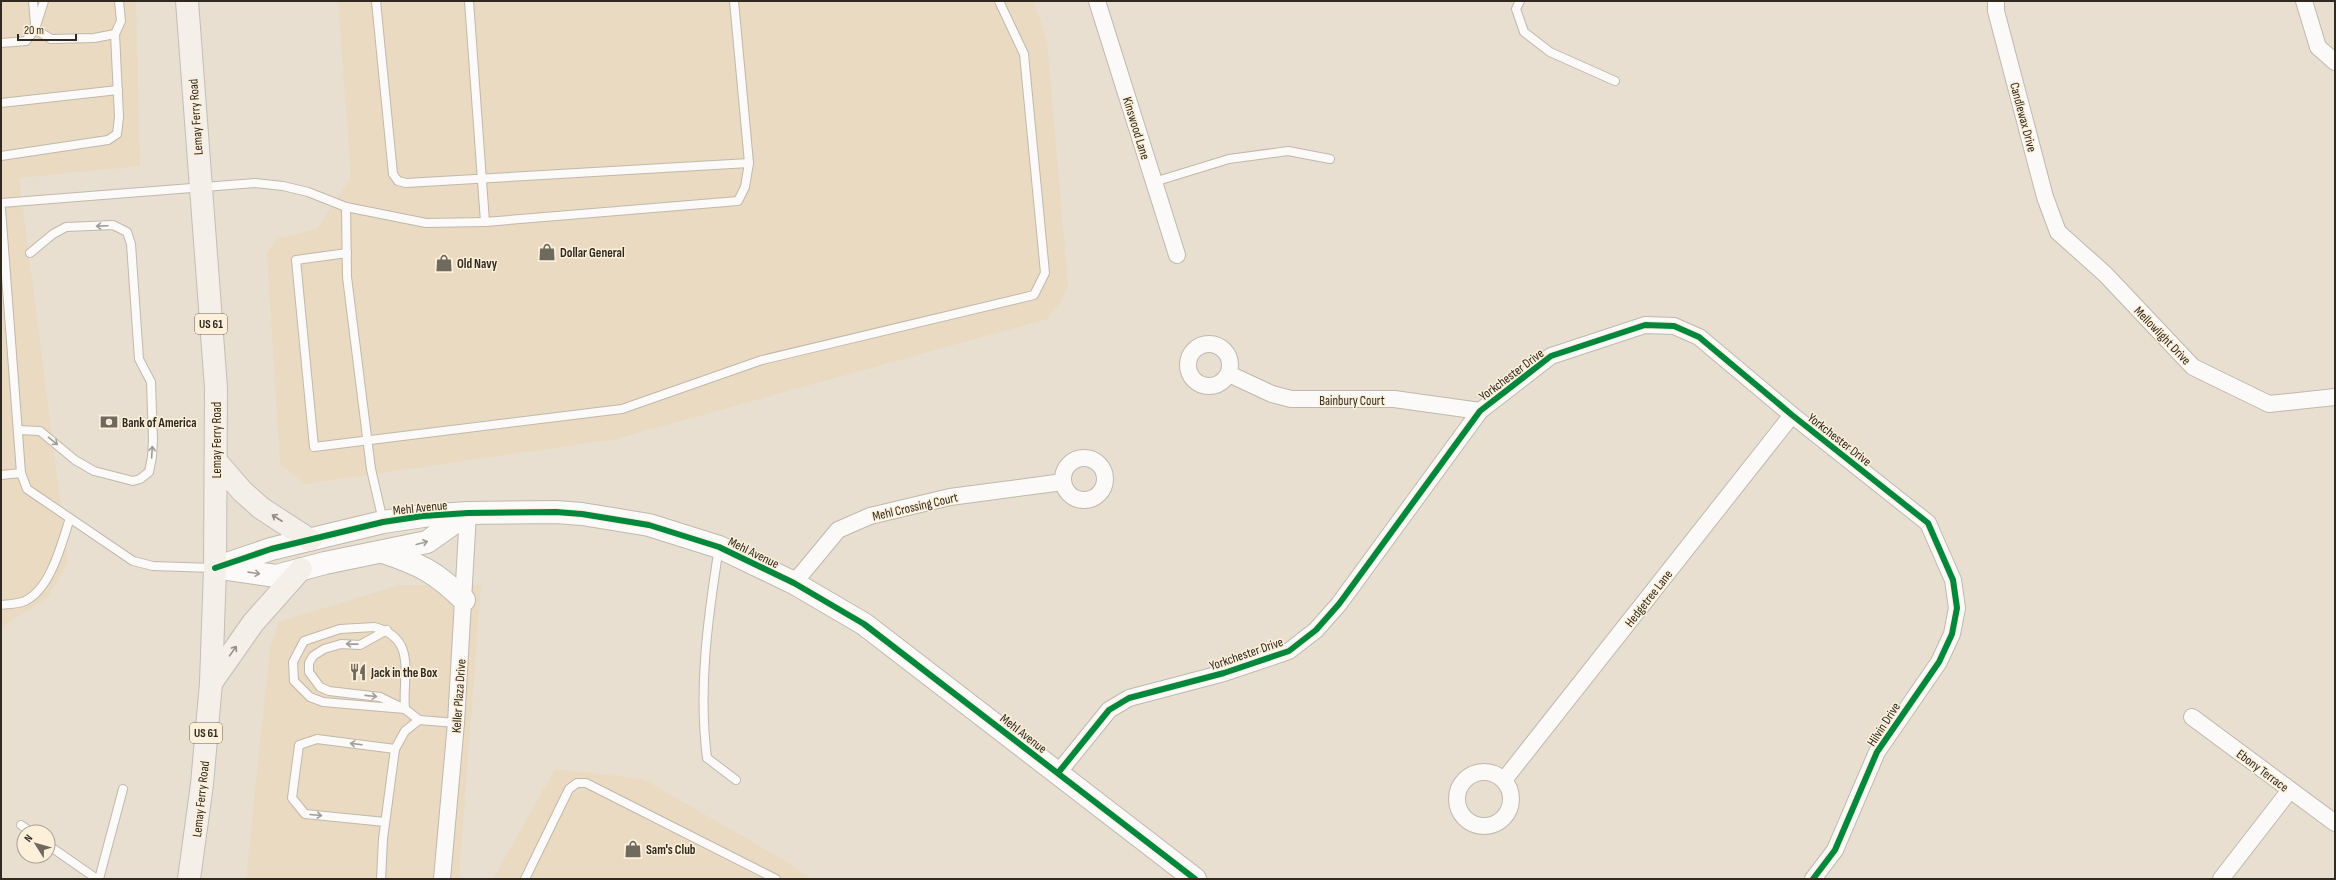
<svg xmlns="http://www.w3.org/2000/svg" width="2336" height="880" font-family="'Sofia Sans Condensed',sans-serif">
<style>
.built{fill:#e9dac1}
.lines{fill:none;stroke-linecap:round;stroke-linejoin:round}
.lane-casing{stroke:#bfb8ad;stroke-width:10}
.street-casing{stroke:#bfb8ad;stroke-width:18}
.secondary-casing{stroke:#bfb8ad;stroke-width:24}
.primary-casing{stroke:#c2bdb5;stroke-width:24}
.lane{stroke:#fcfaf8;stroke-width:8}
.street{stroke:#fcfaf8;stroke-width:16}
.secondary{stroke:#fcfaf8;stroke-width:22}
.primary{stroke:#f5efea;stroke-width:22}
.cycleway-casing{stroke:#fdf0da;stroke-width:8}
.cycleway{stroke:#00873e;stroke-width:6}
.oneway{stroke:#a09c96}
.oneway2{stroke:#928c84}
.labels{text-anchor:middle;stroke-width:3;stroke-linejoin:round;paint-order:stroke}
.shield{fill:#fdf0da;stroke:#6d6557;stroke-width:1}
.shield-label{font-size:12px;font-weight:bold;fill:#2f291f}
.street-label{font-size:13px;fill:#2f291f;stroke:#fdf0da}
.poi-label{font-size:13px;font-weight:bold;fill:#2f291f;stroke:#fdf0da;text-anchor:start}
</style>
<rect width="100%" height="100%" fill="#e8dfd1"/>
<!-- built -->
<g class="built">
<path d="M1 1H136L140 166 19 178 68 562 47 598 1 627Z"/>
<path d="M338 1H1034L1047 41 1068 284 1062 300 1047 319 616 439 305 484 280 464 267 253 277 239 317 229 351 177Z"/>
<path d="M399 585H481L459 876 464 879H246L270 647 279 622Z"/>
<path d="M555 769 643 779 785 861 811 879H493Z"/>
</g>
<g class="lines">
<!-- lane casing -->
<g class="lane-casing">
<g id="lane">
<path d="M33 1 35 24"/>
<path d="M376 1 393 174 398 181 406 183 749 163"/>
<path d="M469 1 485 222 738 201 745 187 749 163 734 1"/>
<path d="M1520 1 1516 9 1524 32 1550 52 1615 81"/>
<path d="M35 29 51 39 94 38 115 34"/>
<path d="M1 43 26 41 35 29 44 1"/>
<path d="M1 103 118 90"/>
<path d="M1 156 108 140 117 134 119 117 115 34 121 21 119 1"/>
<path d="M1154 182 1229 159 1288 151 1330 159"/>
<path d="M1 203 255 183 283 186 308 192 346 207 426 223 485 222"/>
<path d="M346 207 347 277 371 469 383 521"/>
<path d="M1 209 21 473 27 489 133 561 153 566 214 568"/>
<path d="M347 253 296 260 314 447 622 409 762 360 1034 295 1045 273 1024 54 999 1"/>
<path d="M18 430 40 431 75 460 94 471 133 481 140 479 149 472 152 457 153 440 151 382 139 359 131 244 127 232 113 225 66 227 53 234 30 253"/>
<path d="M1 475 21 473"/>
<path d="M719 547C708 617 698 688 707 758L736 780"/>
<path d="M1 605C9 604 18 604 25 601 51 589 62 542 70 518"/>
<path d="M374 627C418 638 402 675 405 709L323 702 310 697 294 681 293 662 304 641 340 629Z"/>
<path d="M387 630 360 645 341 644 324 649 313 656 309 663V672L320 687 329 691 380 697 405 709 419 720"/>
<path d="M385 822 305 814 292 798 299 745 317 739 395 749"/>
<path d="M21 825 31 832"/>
<path d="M48 845 97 879"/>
<path d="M99 879 123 789"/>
<path d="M381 879 383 839 395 749 405 731 419 720 456 723"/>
<path d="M525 879 569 789 577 783H586L776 879"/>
</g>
</g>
<!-- street casing -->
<g class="street-casing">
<g id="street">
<path d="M1097 1 1177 255"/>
<path d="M1996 1V11L2045 197 2058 232 2105 274 2193 367 2269 404 2335 397"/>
<path d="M2304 1 2318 47 2335 62"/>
<circle cx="1209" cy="365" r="21"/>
<path d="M1229 374 1272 394 1291 399H1394L1480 411"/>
<circle cx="1084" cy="479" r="21"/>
<path d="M794 583 838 530 870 516 950 497 1063 482"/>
<path d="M2192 717 2335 823"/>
<circle cx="1484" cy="799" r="27"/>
<path d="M1058 773 1109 710 1129 698 1224 673 1289 651 1316 630 1339 604 1480 411 1551 356 1645 325 1674 326 1699 337 1792 415 1928 523 1953 580 1957 608 1952 634 1939 662 1877 752 1835 850 1813 879"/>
<path d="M1504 780 1792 415"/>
<path d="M442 879 456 723 468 513"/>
<path d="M2221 879 2290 790"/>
</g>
</g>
<!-- secondary casing -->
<g class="secondary-casing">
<g id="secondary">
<path d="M383 552C420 564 437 573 464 600"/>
<path d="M215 568 271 549 383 522 423 516 468 513 556 512 582 514 649 525 719 547 794 583 864 624 1195 879"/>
<path d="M221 568 276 576 325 563 427 542 468 513"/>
</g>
</g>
<!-- primary casing -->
<g class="primary-casing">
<g id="primary">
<path d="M187 1 216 388 215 568 211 683 202 784 189 879"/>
<path d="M216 461 242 491 261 508 310 540"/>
<path d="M211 683 253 623 301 569"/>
</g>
</g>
<!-- lane -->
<use href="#lane" class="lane"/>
<!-- street -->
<use href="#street" class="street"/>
<!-- secondary -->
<use href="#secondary" class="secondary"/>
<!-- primary -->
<use href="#primary" class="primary"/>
<!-- cycleway casing -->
<g class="cycleway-casing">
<g id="cycleway">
<path d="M215 568 271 549 383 522 423 516 468 513 556 512 582 514 649 525 719 547 794 583 864 624 1195 879"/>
<path d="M1058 773 1109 710 1129 698 1224 673 1289 651 1316 630 1339 604 1480 411 1551 356 1645 325 1674 326 1699 337 1792 415 1928 523 1953 580 1957 608 1952 634 1939 662 1877 752 1835 850 1813 879"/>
</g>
</g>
<!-- cycleway -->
<use href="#cycleway" class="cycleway"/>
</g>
<!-- one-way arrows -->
<defs><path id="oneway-shaft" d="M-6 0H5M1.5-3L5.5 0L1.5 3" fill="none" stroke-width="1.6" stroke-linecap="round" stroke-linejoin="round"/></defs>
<g class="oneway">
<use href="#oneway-shaft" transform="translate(102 226) rotate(178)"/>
<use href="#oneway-shaft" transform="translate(53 441) rotate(39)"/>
<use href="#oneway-shaft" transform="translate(152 452) rotate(-86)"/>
<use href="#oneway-shaft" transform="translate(422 543) rotate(-15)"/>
<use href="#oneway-shaft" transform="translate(254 573) rotate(8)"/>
<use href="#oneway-shaft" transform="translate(352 644) rotate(-179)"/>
<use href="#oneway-shaft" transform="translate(371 696) rotate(6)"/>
<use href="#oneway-shaft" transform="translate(356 744) rotate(-173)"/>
<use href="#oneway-shaft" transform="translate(316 815) rotate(5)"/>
</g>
<g class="oneway2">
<use href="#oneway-shaft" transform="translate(277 518) rotate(-147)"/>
<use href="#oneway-shaft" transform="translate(233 651) rotate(-55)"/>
</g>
<!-- icons -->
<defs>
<g id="shop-bare" transform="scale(1.38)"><path d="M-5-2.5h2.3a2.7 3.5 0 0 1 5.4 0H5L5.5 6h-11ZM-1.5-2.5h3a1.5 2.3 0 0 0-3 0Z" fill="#70695d" stroke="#fdf0da" stroke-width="2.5" paint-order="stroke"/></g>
<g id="bank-bare" transform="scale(1.38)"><path d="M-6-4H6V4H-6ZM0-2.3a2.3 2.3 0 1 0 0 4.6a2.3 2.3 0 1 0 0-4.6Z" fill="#70695d" stroke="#fdf0da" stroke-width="2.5" paint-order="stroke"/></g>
<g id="restaurant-bare" transform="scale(1.38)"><path d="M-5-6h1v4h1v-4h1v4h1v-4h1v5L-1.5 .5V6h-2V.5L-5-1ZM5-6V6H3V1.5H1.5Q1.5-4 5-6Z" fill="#70695d" stroke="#fdf0da" stroke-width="2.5" paint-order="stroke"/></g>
</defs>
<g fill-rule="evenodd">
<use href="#shop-bare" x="547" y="252"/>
<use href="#shop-bare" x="444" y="263"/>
<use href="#bank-bare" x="109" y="422"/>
<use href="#restaurant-bare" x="358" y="672"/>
<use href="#shop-bare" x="633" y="849"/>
</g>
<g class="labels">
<!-- shield labels -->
<g class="shield">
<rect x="195" y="314" width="32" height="20" rx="3"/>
<rect x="190" y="723" width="32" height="20" rx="3"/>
</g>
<g class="shield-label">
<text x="211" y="328">US 61</text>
<text x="206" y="737">US 61</text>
</g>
<!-- street labels -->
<g class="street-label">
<text transform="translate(195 117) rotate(-94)" y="5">Lemay Ferry Road</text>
<text transform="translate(2024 117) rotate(75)" y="5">Candlewax Drive</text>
<text transform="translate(1137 128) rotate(73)" y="5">Kinswood Lane</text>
<text transform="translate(2163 335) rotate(46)" y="5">Mellowlight Drive</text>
<text transform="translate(1511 374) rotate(-37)" y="5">Yorkchester Drive</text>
<text x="1352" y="405">Bainbury Court</text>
<text transform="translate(1840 439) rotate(38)" y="5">Yorkchester Drive</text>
<text transform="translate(216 440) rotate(-90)" y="5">Lemay Ferry Road</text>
<text transform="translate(915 506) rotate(-13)" y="5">Mehl Crossing Court</text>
<text transform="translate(420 507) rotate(-6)" y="5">Mehl Avenue</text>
<text transform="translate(754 552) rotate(26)" y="5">Mehl Avenue</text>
<text transform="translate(1648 598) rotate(-52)" y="5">Hedgetree Lane</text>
<text transform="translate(1246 653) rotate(-19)" y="5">Yorkchester Drive</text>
<text transform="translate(458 696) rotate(-86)" y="5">Keller Plaza Drive</text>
<text transform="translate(1883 724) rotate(-57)" y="5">Hilvin Drive</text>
<text transform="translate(1024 733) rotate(38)" y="5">Mehl Avenue</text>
<text transform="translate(2263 770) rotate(37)" y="5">Ebony Terrace</text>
<text transform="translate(200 799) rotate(-84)" y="5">Lemay Ferry Road</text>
</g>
<!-- poi labels -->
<g class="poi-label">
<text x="560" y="257">Dollar General</text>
<text x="457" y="268">Old Navy</text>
<text x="122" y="427">Bank of America</text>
<text x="371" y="677">Jack in the Box</text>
<text x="646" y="854">Sam's Club</text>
</g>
</g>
<!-- border -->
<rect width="2336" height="880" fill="none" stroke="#2f291f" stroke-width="4"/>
<!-- north arrow -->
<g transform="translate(36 844) rotate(307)"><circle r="19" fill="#fdf0da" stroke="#aba08f"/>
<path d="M0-3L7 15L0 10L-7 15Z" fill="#70695d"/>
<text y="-6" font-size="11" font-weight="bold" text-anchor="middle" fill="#2f291f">N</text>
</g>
<!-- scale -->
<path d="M18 34v6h58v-6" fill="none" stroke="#2f291f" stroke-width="2"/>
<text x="24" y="34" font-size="12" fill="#2f291f" stroke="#fdf0da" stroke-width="3" paint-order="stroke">20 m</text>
</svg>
